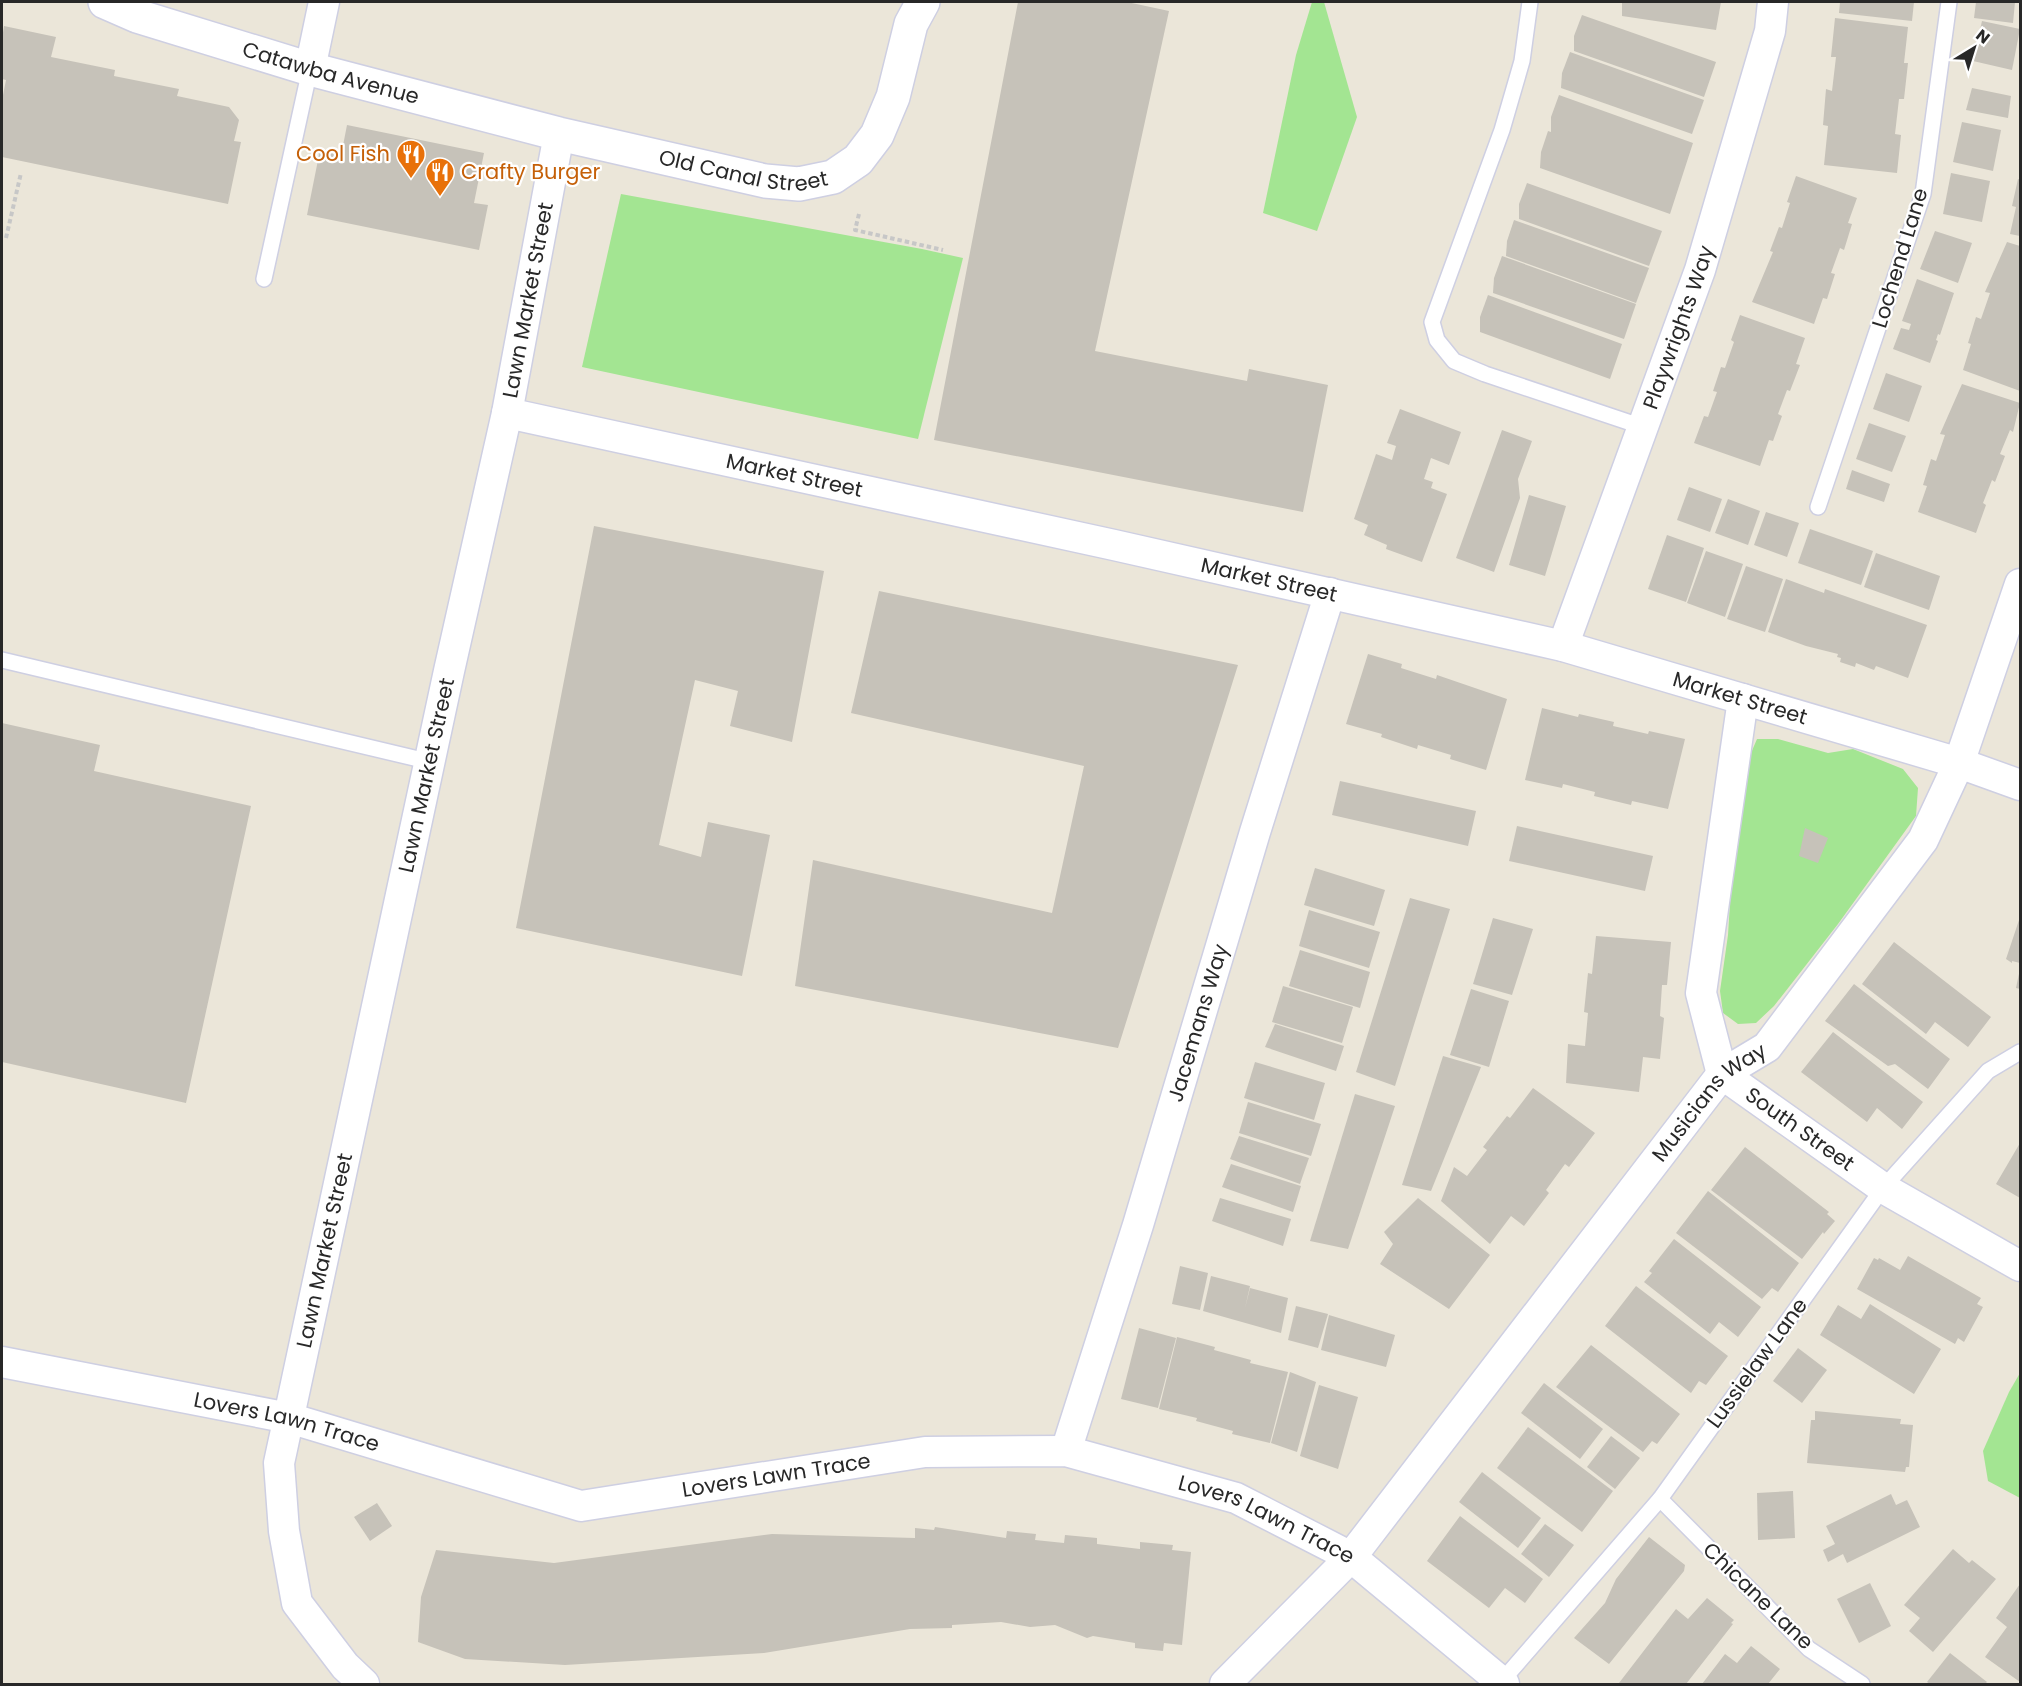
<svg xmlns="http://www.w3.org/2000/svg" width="2022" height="1686" font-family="Poppins,sans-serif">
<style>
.green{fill:#a3e592}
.building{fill:#c6c2b9}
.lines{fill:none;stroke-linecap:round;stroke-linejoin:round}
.service-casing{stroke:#cecfe2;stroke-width:18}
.minor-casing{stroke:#cecfe2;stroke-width:33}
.tertiary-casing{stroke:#cecfe2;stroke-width:36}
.path{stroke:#c7c7c7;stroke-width:4;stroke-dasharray:4.5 3;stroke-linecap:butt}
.service{stroke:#fff;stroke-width:15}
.minor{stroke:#fff;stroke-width:30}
.tertiary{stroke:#fff;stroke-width:33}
.labels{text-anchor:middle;stroke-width:4.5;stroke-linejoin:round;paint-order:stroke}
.street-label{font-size:21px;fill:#282828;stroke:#fff}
.food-label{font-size:21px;fill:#c56008;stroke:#fff;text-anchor:end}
</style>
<rect width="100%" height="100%" fill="#ebe6d9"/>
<!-- green -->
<g class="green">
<path d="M1312 2H1324L1357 117 1317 231 1263 213 1296 55Z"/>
<path d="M621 194 922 249 963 258 918 439 582 367Z"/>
<path d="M1757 739H1778L1828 753 1853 749 1903 769 1918 788 1916 816 1838 924 1774 1006 1756 1023 1738 1024 1723 1013 1720 991 1728 935 1732 870 1745 767Z"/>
<path d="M2020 1373V1498L1988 1481 1983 1451 2009 1392Z"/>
</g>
<!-- building -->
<g class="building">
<path d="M1018 2H1127L1169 11 1095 351 1247 381 1249 369 1328 385 1303 512 934 440Z"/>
<path d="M1622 2H1721L1716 30 1622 16Z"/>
<path d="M1840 2H1914L1912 21 1839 13Z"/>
<path d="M1976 2H2015L2013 23 1974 18Z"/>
<path d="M1582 15 1716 62 1704 97 1574 51V36Z"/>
<path d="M1835 18 1908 27 1904 63H1908L1904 99H1899L1895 134 1901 135 1897 173 1824 165 1828 126 1823 125 1826 89 1832 91 1836 57H1831Z"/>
<path d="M1982 21 2020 29 2012 70 1973 61Z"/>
<path d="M4 26 56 37 51 57 115 70 114 76 179 89 177 96 229 107 239 120 234 141 241 142 228 204 2 157V94L3 95 6 80 2 79V39Z"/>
<path d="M1570 52 1704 100 1692 134 1561 88 1562 73Z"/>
<path d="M1972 88 2011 96 2008 118 1966 110Z"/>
<path d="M1559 95 1693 143 1670 214 1540 168 1541 152 1548 131 1551 132V117Z"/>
<path d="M1962 122 2001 130 1993 171 1953 162Z"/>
<path d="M347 125 484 153 474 203 488 205 479 250 307 215 320 150 341 156Z"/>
<path d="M1951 173 1990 181 1982 222 1943 214Z"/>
<path d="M1796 176 1857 198 1848 223 1852 224 1844 250 1840 248 1831 273 1835 274 1827 299 1823 298 1814 324 1752 302 1773 252 1770 251 1779 227 1782 228 1790 203 1787 202Z"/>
<path d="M2018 179 2020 180V236L2010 234 2016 207 2012 206Z"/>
<path d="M1527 183 1662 231 1649 266 1519 219V204Z"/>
<path d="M1514 220 1649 268 1636 303 1506 256 1507 241Z"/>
<path d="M1935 231 1972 243 1958 283 1920 269Z"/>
<path d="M2007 242 2020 246V391L1963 370 1971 344 1968 343 1976 317 1981 319 1990 293 1985 292Z"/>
<path d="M1502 256 1636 304 1624 339 1493 293 1494 278Z"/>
<path d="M1917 279 1954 293 1940 335 1938 334 1936 340 1938 341 1930 363 1893 349 1901 328 1909 330 1911 324 1902 321Z"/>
<path d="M1488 295 1622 344 1610 379 1480 332V317Z"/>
<path d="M1740 315 1805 338 1796 364 1800 365 1790 391 1787 390 1778 414 1782 416 1773 441 1769 440 1760 466 1694 443 1704 416 1708 417 1717 392 1713 391 1721 367 1725 368 1734 342 1731 340Z"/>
<path d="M1886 373 1922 386 1909 422 1873 409Z"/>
<path d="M1962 384 2020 403 2013 432 2010 430 2000 454 2005 456 1995 482 1992 480 1983 503 1986 505 1976 533 1918 512 1927 486 1923 485 1931 459 1936 461 1945 435 1940 434Z"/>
<path d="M1400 409 1461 432 1449 465 1431 458 1424 479 1433 482 1431 488 1447 494 1422 562 1386 549 1387 545 1364 535 1368 525 1354 519 1376 454 1392 460 1396 446 1387 443Z"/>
<path d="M1869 423 1906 436 1892 472 1856 459Z"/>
<path d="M1502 430 1532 441 1518 479 1520 498 1494 572 1456 558Z"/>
<path d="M1852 470 1890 484 1884 502 1846 489Z"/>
<path d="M1689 487 1722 499 1710 532 1677 520Z"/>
<path d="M1529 495 1566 506 1545 576 1509 565Z"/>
<path d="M1728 499 1760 511 1748 545 1715 533Z"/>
<path d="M1766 512 1799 523 1787 557 1754 545Z"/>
<path d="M594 526 824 571 792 742 730 726 738 691 695 680 659 845 701 857 708 822 770 835 742 976 516 928Z"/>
<path d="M1810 529 1873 551 1861 585 1798 563Z"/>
<path d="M1667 535 1704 548 1686 602 1648 589Z"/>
<path d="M1706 551 1743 564 1725 617 1687 603Z"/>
<path d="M1876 553 1940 576 1929 610 1864 587Z"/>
<path d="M1746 566 1783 579 1765 632 1727 619Z"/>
<path d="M1786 579 1824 593 1825 589 1927 625 1908 678 1876 666 1874 670 1856 663 1855 667 1840 662 1841 658 1837 657 1838 654 1806 646 1768 632Z"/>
<path d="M879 591 1238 665 1118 1048 795 986 813 860 1052 913 1084 766 851 713Z"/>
<path d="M1368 654 1402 664 1401 668 1436 679 1437 675 1507 699 1486 770 1450 759 1451 755 1418 745 1417 749 1381 737 1382 734 1346 724Z"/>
<path d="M1542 708 1578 717 1579 714 1614 722 1613 726 1648 734 1649 731 1685 739 1668 809 1632 801 1631 805 1594 796 1595 792 1563 784 1562 788 1525 780Z"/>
<path d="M2 723 100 745 94 771 251 806 186 1103 2 1062Z"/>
<path d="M1340 781 1476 811 1468 846 1332 815Z"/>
<path d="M1517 826 1653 856 1645 891 1509 861Z"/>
<path d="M1805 828 1828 838 1818 863 1799 856Z"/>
<path d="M1315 868 1385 890 1374 926 1304 905Z"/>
<path d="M1410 898 1450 909 1395 1086 1356 1072Z"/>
<path d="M1309 910 1380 932 1369 968 1299 946Z"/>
<path d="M2020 917V963L2012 961V963L2006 959Z"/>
<path d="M1493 918 1533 929 1512 995 1473 984Z"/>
<path d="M1596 936 1671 942 1667 985H1662L1660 1016 1664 1018 1660 1059 1643 1057 1639 1092 1566 1083 1568 1044 1585 1046 1588 1013 1584 1012 1588 973 1592 974Z"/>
<path d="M1894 942 1991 1017 1968 1047 1935 1022 1926 1034 1862 984Z"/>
<path d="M1300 950 1370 972 1360 1008 1289 986Z"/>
<path d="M2020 969V989L2016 988Z"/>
<path d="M1854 984 1950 1059 1928 1089 1895 1064 1888 1066 1825 1021Z"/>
<path d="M1283 986 1353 1007 1342 1043 1272 1022Z"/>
<path d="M1471 989 1509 1001 1489 1067 1450 1055Z"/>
<path d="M1275 1024 1344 1046 1336 1071 1265 1047Z"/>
<path d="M1833 1032 1923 1102 1902 1129 1877 1108 1867 1122 1801 1072Z"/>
<path d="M1443 1056 1481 1067 1431 1191 1402 1185Z"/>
<path d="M1255 1062 1325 1083 1314 1120 1244 1098Z"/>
<path d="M1533 1088 1595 1133 1569 1167 1565 1164 1546 1190 1549 1193 1524 1226 1511 1216 1490 1244 1441 1201 1454 1167 1467 1176 1487 1150 1483 1147 1507 1116 1510 1118Z"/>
<path d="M1355 1094 1395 1106 1348 1249 1310 1241Z"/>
<path d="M1248 1102 1321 1124 1311 1156 1239 1133Z"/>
<path d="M1239 1136 1309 1158 1300 1184 1230 1159Z"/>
<path d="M2020 1143V1198L1996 1184Z"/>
<path d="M1745 1147 1829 1212 1827 1214 1835 1221 1824 1234 1823 1232 1802 1259 1711 1190Z"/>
<path d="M1231 1164 1301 1186 1293 1212 1222 1187Z"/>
<path d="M1708 1191 1799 1263 1778 1292 1772 1288 1762 1299 1676 1233Z"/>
<path d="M1220 1198 1291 1219 1283 1246 1212 1221Z"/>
<path d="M1418 1198 1490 1255 1449 1309 1380 1264 1393 1244 1384 1232Z"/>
<path d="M1674 1239 1761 1307 1738 1337 1719 1322 1710 1334 1644 1282 1652 1273 1649 1271Z"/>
<path d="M1908 1256 1981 1298 1977 1304 1983 1307 1964 1342 1958 1338 1955 1344 1857 1289 1874 1258 1878 1260 1879 1258 1900 1270Z"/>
<path d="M1180 1266 1208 1273 1200 1310 1172 1304Z"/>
<path d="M1211 1276 1250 1286 1245 1308 1250 1288 1288 1298 1281 1333 1203 1311Z"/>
<path d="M1636 1286 1728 1356 1706 1385 1699 1381 1691 1393 1605 1326Z"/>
<path d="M1870 1304 1941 1349 1914 1394 1820 1335 1838 1305 1861 1319Z"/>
<path d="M1296 1306 1328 1314 1318 1348 1288 1340Z"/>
<path d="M1329 1315 1395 1335 1386 1367 1321 1350Z"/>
<path d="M1139 1328 1176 1338 1158 1408 1121 1399Z"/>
<path d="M1177 1337 1215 1347 1214 1350 1251 1360 1250 1363 1288 1372 1270 1443 1232 1434 1233 1431 1196 1421 1197 1418 1159 1409Z"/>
<path d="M1591 1345 1680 1414 1657 1444 1652 1441 1643 1452 1556 1387Z"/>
<path d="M1798 1348 1827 1370 1802 1403 1773 1381Z"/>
<path d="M1290 1372 1316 1382 1297 1452 1271 1443Z"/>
<path d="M1544 1383 1603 1429 1580 1459 1521 1413Z"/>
<path d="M1319 1385 1358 1397 1338 1469 1300 1456Z"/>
<path d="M1815 1411 1901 1419 1900 1424 1913 1425 1909 1467H1906L1905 1472 1807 1463 1811 1420H1815Z"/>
<path d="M1528 1427 1613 1491 1582 1532 1497 1468Z"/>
<path d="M1611 1436 1640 1458 1615 1489 1587 1467Z"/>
<path d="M1482 1472 1541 1518 1518 1548 1459 1502Z"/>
<path d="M1793 1491 1795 1538 1758 1540 1757 1493Z"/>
<path d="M1891 1494 1896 1505 1907 1500 1920 1527 1847 1563 1843 1554 1828 1562 1823 1550 1835 1544 1826 1526Z"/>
<path d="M377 1503 392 1526 370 1541 354 1517Z"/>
<path d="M1460 1516 1543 1579 1525 1603 1505 1588 1489 1608 1427 1561Z"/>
<path d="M1545 1524 1574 1545 1549 1577 1521 1554Z"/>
<path d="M935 1527 1006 1538 1007 1531 1036 1534 1035 1540 1064 1543 1065 1535 1097 1538V1544L1140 1549V1542L1173 1545 1172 1550 1191 1552 1182 1645 1164 1643 1163 1651 1135 1648V1643L1093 1636 1087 1638 1055 1625 1030 1627 1001 1622 952 1625V1628L910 1629 764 1653 565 1665 465 1659 418 1642 421 1597 436 1550 554 1563 772 1534 915 1538V1528L934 1530Z"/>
<path d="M1649 1537 1685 1565 1684 1571 1609 1664 1574 1638 1605 1603 1616 1579Z"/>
<path d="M1953 1549 1969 1563 1972 1560 1996 1579 1933 1652 1909 1631 1920 1618 1904 1605Z"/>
<path d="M1870 1583 1891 1626 1859 1643 1837 1599Z"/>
<path d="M2020 1584V1682L1985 1657 2007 1627 1996 1618Z"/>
<path d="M1707 1598 1734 1620 1731 1623 1733 1624 1686 1684 1619 1683 1676 1609 1688 1619Z"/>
<path d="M1751 1646 1780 1669 1768 1684H1702L1725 1654 1737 1663Z"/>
<path d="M1950 1653 1987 1682 1985 1684H1930L1927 1682Z"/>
</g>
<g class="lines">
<!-- service casing -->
<g class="service-casing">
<g id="service">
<path d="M1530 2 1522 61 1502 130 1432 322 1437 340 1454 361 1485 374 1643 427"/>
<path d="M264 279 310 69"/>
<path d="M1818 507 1923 194 1949 2"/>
<path d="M2 660 431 762"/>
<path d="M1660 1499 1809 1649 1862 1684"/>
<path d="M1501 1682 1660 1499 1883 1188 1988 1071 2020 1052"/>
</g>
</g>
<!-- minor casing -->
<g class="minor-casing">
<g id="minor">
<path d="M310 69 324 2"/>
<path id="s1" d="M507 413 1114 545 1563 646 1959 763 2020 785"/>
<path id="s2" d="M1563 646 1700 270 1770 31 1773 2"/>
<path id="s3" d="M1743 699 1701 993 1722 1074 1883 1188 2020 1266"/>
<path id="s4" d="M2 1362 289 1418 581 1506 925 1452 1066 1451 1236 1498 1351 1557 1504 1684"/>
<path id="s5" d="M1066 1451 1138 1225 1255 832 1330 593"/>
<path id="s6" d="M364 1684 345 1666 297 1603 284 1531 279 1463 449 671 507 413 559 134"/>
<path id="s7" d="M1225 1684 1351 1557 1722 1074 1767 1047 1923 840 1959 763 2020 584"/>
</g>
</g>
<!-- tertiary casing -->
<g class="tertiary-casing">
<g id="tertiary">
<path id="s8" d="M105 2 137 16 310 69 559 134 765 181 799 184 833 177 858 160 877 135 893 97 911 24 923 2"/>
</g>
</g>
<!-- path -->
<g class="path">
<path d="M859 214 855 230 943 250"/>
<path d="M6 238 21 173"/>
</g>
<!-- service -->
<use href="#service" class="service"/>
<!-- minor -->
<use href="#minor" class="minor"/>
<!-- tertiary -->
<use href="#tertiary" class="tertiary"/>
</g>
<!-- icons -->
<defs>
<g id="restaurant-pin" transform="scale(1.5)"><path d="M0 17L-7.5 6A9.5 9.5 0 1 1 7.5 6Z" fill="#e8710a" stroke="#fff"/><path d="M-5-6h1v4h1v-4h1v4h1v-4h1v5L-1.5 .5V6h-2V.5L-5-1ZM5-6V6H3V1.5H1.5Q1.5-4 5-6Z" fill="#fff"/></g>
</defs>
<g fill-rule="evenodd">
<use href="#restaurant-pin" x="411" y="154"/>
<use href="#restaurant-pin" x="440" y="172"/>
</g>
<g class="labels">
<!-- street labels -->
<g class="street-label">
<text dy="7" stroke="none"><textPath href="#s8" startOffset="237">Catawba Avenue</textPath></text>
<text dy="7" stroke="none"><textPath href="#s8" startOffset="662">Old Canal Street</textPath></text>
<text transform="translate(1900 258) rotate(-73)" y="7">Lochend Lane</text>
<text dy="7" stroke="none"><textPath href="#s6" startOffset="1436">Lawn Market Street</textPath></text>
<text dy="7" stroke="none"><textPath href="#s2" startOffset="339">Playwrights Way</textPath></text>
<text dy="7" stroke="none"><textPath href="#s1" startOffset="294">Market Street</textPath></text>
<text dy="7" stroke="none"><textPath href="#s1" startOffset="780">Market Street</textPath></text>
<text dy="7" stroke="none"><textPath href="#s1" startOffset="1266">Market Street</textPath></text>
<text dy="7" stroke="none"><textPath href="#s6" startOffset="950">Lawn Market Street</textPath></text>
<text dy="7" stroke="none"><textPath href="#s5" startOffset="448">Jacemans Way</textPath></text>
<text dy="7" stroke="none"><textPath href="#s7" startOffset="759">Musicians Way</textPath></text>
<text dy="7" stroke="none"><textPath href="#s3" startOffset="476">South Street</textPath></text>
<text dy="7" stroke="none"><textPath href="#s6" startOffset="464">Lawn Market Street</textPath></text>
<text transform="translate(1757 1363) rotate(-54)" y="7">Lussielaw Lane</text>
<text dy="7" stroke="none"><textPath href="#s4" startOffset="291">Lovers Lawn Trace</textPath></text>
<text dy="7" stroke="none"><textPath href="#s4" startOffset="795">Lovers Lawn Trace</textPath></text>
<text dy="7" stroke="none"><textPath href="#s4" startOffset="1299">Lovers Lawn Trace</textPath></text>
<text transform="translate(1758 1596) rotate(44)" y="7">Chicane Lane</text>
</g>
<!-- food labels -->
<g class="food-label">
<text x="390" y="161">Cool Fish</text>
<text x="461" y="179" text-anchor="start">Crafty Burger</text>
</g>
</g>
<!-- border -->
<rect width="2022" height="1686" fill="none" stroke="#282828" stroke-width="6"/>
<!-- north arrow -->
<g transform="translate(1974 48) rotate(38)" stroke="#ffffff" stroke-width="4.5" paint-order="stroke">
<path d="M0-4.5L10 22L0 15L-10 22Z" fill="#282828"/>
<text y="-9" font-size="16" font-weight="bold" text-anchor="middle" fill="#282828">N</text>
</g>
</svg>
